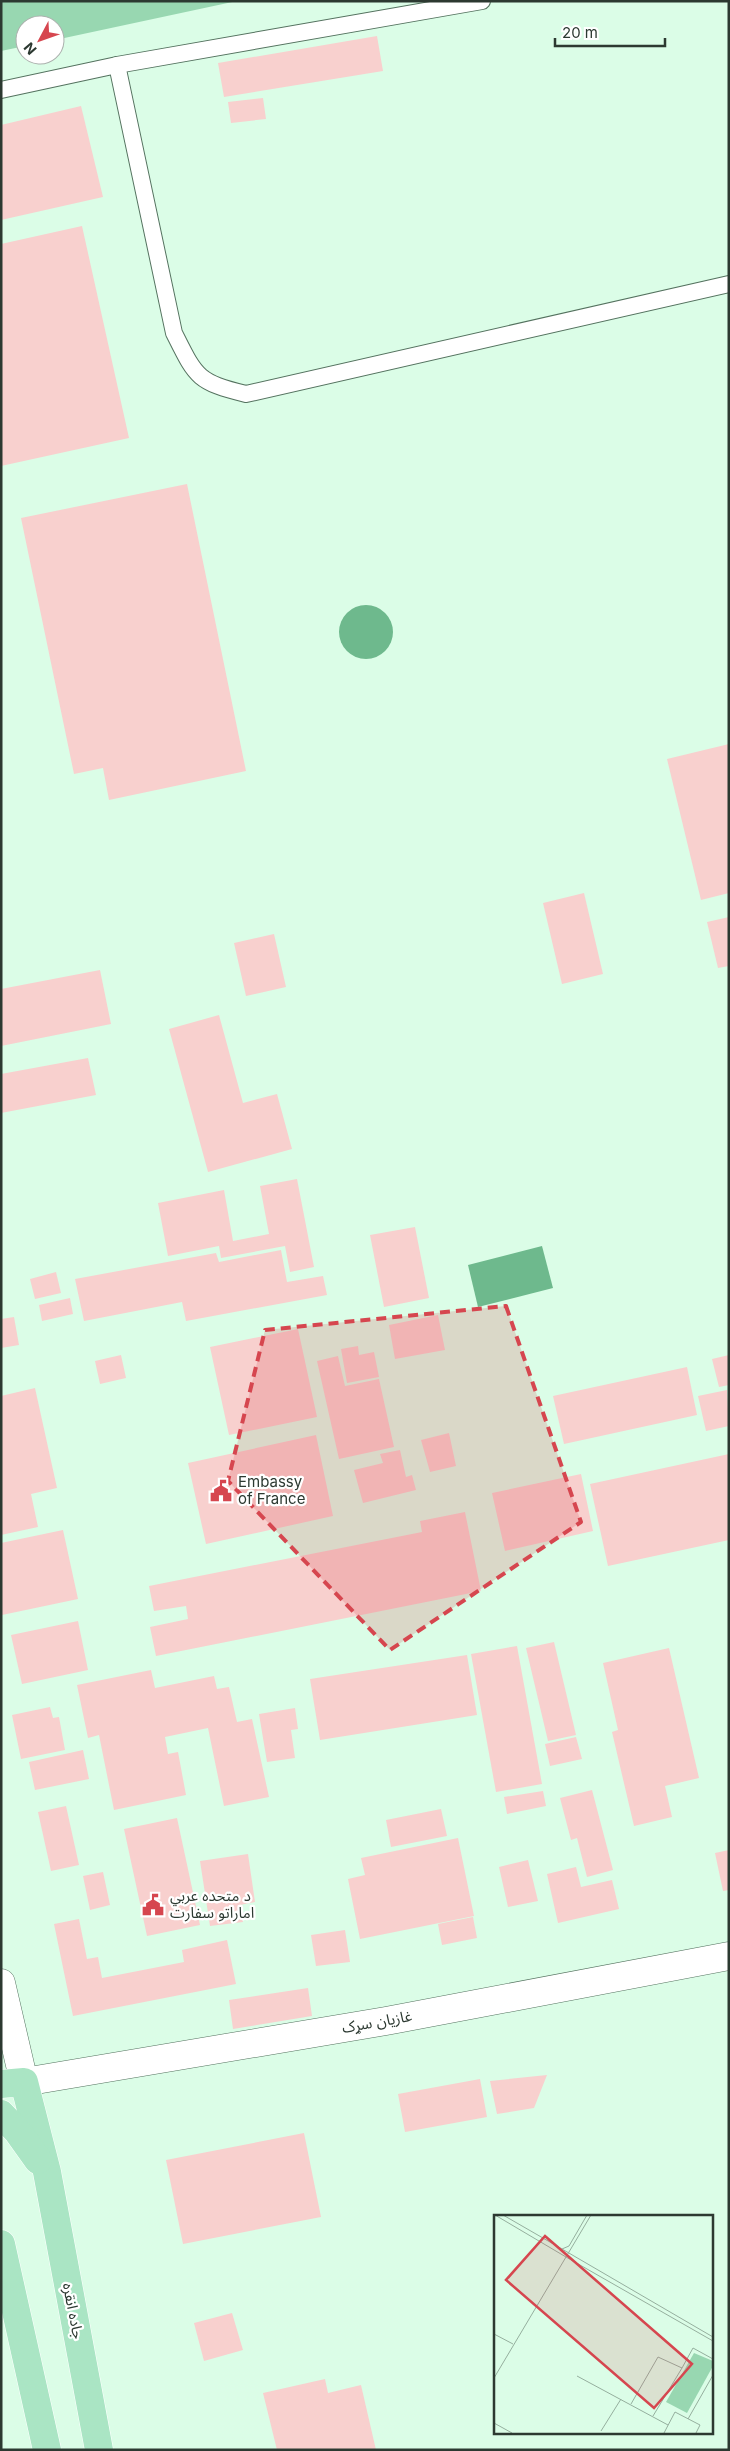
<svg xmlns="http://www.w3.org/2000/svg" width="730" height="2451" font-family="Inter,'Noto Sans Arabic',sans-serif">
<style>
.green{fill:#98d7b1}
.water{fill:#6eb98d}
.building{fill:#f8d0ce}
.lines{fill:none;stroke-linecap:round;stroke-linejoin:round}
.service-casing{stroke:#54725f;stroke-width:18}
.minor-casing{stroke:#54725f;stroke-width:29}
.secondary-casing{stroke:#54725f;stroke-width:29}
.primary-casing{stroke:#fff;stroke-width:29}
.service{stroke:#fff;stroke-width:16}
.minor{stroke:#fff;stroke-width:28}
.secondary{stroke:#fff;stroke-width:28}
.primary{stroke:#aae5c4;stroke-width:28}
.marked{fill:#d6464f;fill-opacity:0.2;stroke:#d6464f;stroke-width:4;stroke-dasharray:10 6;stroke-linejoin:round}
.labels{text-anchor:middle;stroke-width:4.5;stroke-linejoin:round;paint-order:stroke}
.poi-label{font-size:15px;fill:#2c3931;stroke:#fff;text-anchor:start}
.street-label{font-size:15px;fill:#2c3931;stroke:#fff}
.inset-road{fill:none;stroke:#95af9e;stroke-width:1}
.view{fill:#d6464f;fill-opacity:0.15;stroke:#d6464f;stroke-width:2.5}
.inset-edge{fill:none;stroke:#2c3931;stroke-width:2.5}
</style>
<rect width="100%" height="100%" fill="#dbfde7"/>
<!-- green -->
<path class="green" d="M1 1H237L55 40V25H25V46L1 51Z"/>
<!-- water -->
<g class="water">
<circle cx="366" cy="632" r="27"/>
<path d="M542 1246 553 1288 478 1307 468 1265Z"/>
</g>
<!-- building -->
<g class="building">
<path d="M377 36 383 71 224 97 218 63Z"/>
<path d="M263 98 266 119 231 123 228 102Z"/>
<path d="M81 106 103 197 1 220V125Z"/>
<path d="M82 226 129 438 1 466V244Z"/>
<path d="M187 484 246 771 109 800 103 768 74 774 21 518Z"/>
<path d="M729 744V893L701 900 667 759Z"/>
<path d="M584 893 603 974 562 984 543 903Z"/>
<path d="M729 917V966L718 968 707 922Z"/>
<path d="M274 934 286 987 246 996 234 943Z"/>
<path d="M100 970 111 1024 1 1046V989Z"/>
<path d="M219 1015 243 1103 277 1094 292 1149 208 1172 169 1029Z"/>
<path d="M88 1058 96 1095 1 1113V1074Z"/>
<path d="M297 1179 314 1267 290 1272 285 1246 221 1258 219 1246 168 1256 158 1203 224 1190 233 1241 269 1234 260 1186Z"/>
<path d="M415 1227 429 1298 384 1307 370 1235Z"/>
<path d="M281 1250 287 1282 323 1276 327 1295 186 1321 182 1302 84 1321 75 1279 216 1253 219 1262Z"/>
<path d="M56 1272 61 1293 35 1299 30 1279Z"/>
<path d="M70 1298 73 1314 42 1321 39 1305Z"/>
<path d="M438 1315 445 1350 395 1359 389 1325Z"/>
<path d="M14 1317 19 1345 1 1348V1319Z"/>
<path d="M298 1329 317 1417 229 1435 210 1347Z"/>
<path d="M358 1346 359 1355 374 1352 379 1377 347 1383 341 1349Z"/>
<path d="M121 1355 126 1378 100 1384 95 1361Z"/>
<path d="M729 1355V1385L719 1387 712 1359Z"/>
<path d="M338 1356 345 1386 379 1379 394 1447 339 1459 317 1361Z"/>
<path d="M687 1367 697 1415 564 1444 553 1396Z"/>
<path d="M35 1388 57 1488 31 1494 38 1527 1 1535V1396Z"/>
<path d="M727 1390 729 1426 706 1431 698 1396Z"/>
<path d="M449 1433 456 1466 430 1472 421 1440Z"/>
<path d="M316 1435 333 1516 206 1544 188 1463Z"/>
<path d="M400 1450 406 1477 412 1475 416 1490 363 1503 354 1470 383 1463 380 1454Z"/>
<path d="M729 1454V1540L608 1566 590 1484Z"/>
<path d="M581 1474 593 1531 505 1551 492 1493Z"/>
<path d="M465 1512 481 1591 156 1656 150 1627 188 1619 186 1606 154 1611 149 1586 422 1532 420 1521Z"/>
<path d="M63 1530 78 1599 2 1615 1 1543Z"/>
<path d="M78 1621 88 1670 22 1684 11 1635Z"/>
<path d="M554 1642 576 1735 548 1741 526 1648Z"/>
<path d="M517 1646 542 1784 496 1792 471 1654Z"/>
<path d="M669 1648 699 1778 665 1786 672 1817 634 1826 612 1732 618 1730 603 1663Z"/>
<path d="M467 1655 477 1715 320 1740 310 1679Z"/>
<path d="M151 1670 155 1688 214 1676 217 1689 229 1687 237 1722 252 1719 269 1797 224 1806 208 1728 165 1737 168 1754 178 1752 186 1795 114 1810 99 1735 88 1738 77 1685Z"/>
<path d="M50 1707 53 1718 59 1717 65 1750 21 1759 12 1715Z"/>
<path d="M295 1708 298 1729 291 1730 295 1758 267 1762 259 1714Z"/>
<path d="M576 1737 582 1759 550 1766 545 1744Z"/>
<path d="M83 1750 89 1779 35 1790 29 1762Z"/>
<path d="M592 1790 613 1870 587 1877 577 1838 571 1840 560 1798Z"/>
<path d="M543 1791 546 1806 507 1814 504 1797Z"/>
<path d="M66 1806 79 1865 51 1871 38 1812Z"/>
<path d="M441 1809 447 1836 391 1847 386 1820Z"/>
<path d="M177 1818 200 1925 147 1936 124 1829Z"/>
<path d="M458 1838 474 1916 360 1939 348 1879 365 1875 361 1858Z"/>
<path d="M729 1850V1890L723 1891 715 1853Z"/>
<path d="M248 1854 255 1902 240 1905 243 1922 210 1926 200 1861Z"/>
<path d="M528 1860 538 1901 508 1907 499 1867Z"/>
<path d="M576 1867 581 1887 612 1880 619 1909 558 1923 547 1874Z"/>
<path d="M103 1872 110 1905 90 1910 83 1876Z"/>
<path d="M473 1917 477 1938 442 1945 438 1924Z"/>
<path d="M79 1919 87 1959 98 1957 102 1978 184 1962 182 1950 227 1940 236 1984 73 2016 54 1924Z"/>
<path d="M345 1930 350 1962 316 1966 311 1935Z"/>
<path d="M308 1988 312 2016 233 2029 229 2000Z"/>
<path d="M547 2075 534 2108 497 2114 490 2081Z"/>
<path d="M480 2079 487 2117 405 2132 398 2094Z"/>
<path d="M304 2133 321 2217 183 2244 166 2160Z"/>
<path d="M232 2313 243 2350 204 2361 194 2323Z"/>
<path d="M325 2379 328 2393 361 2385 376 2450H277L263 2393Z"/>
</g>
<g class="lines">
<!-- service casing -->
<g class="service-casing">
<g id="service">
<path d="M117 65 482 1"/>
<path d="M1 90 117 65 174 333C196 377 197 382 246 394L729 284"/>
</g>
</g>
<!-- minor casing -->
<g class="minor-casing">
<path id="minor" d="M1 1983 24 2082"/>
</g>
<!-- secondary casing -->
<g class="secondary-casing">
<path id="secondary" d="M24 2082 386 2021 729 1956"/>
</g>
<!-- primary casing -->
<g class="primary-casing">
<g id="primary">
<path d="M1 2084 24 2082 47 2172 99 2450"/>
<path d="M1 2114 18 2132 38 2160"/>
<path d="M1 2244 47 2450"/>
</g>
</g>
<!-- service -->
<use href="#service" class="service"/>
<!-- minor -->
<use href="#minor" class="minor"/>
<!-- secondary -->
<use href="#secondary" class="secondary"/>
<!-- primary -->
<use href="#primary" class="primary"/>
</g>
<!-- marked area -->
<path class="marked" d="M506 1306 581 1522 390 1650 228 1481 265 1330Z"/>
<!-- icons -->
<defs>
<g id="civic-bare" transform="scale(1.725)"><path d="M-.6-6.5H3V-4.5H.6V-3L4-1V1h2V6H-6V1h2V-1L-.6-3ZM-1.2 2.5V6h2.4V2.5Z" fill="#d6464f" stroke="#fff" stroke-width="2.5" paint-order="stroke"/></g>
</defs>
<g fill-rule="evenodd">
<use href="#civic-bare" x="221" y="1491"/>
<use href="#civic-bare" x="153" y="1905"/>
</g>
<g class="labels">
<!-- poi labels -->
<g class="poi-label">
<text x="238" y="1487">Embassy<tspan x="238" dy="17">of France</tspan></text>
<text x="170" y="1901">د متحده عربي<tspan x="170" dy="17">اماراتو سفارت</tspan></text>
</g>
<!-- street labels -->
<g class="street-label">
<text transform="translate(377 2022) rotate(-10)" y="5">غازیان سړک</text>
<text transform="translate(73 2311) rotate(79)" y="5">جاده انقره</text>
</g>
</g>
<!-- overview -->
<g transform="translate(494 2215)">
<rect width="219" height="219" fill="#dbfde7"/>
<path d="M200 138 219 146V151L193 198 172 187Z" fill="#98d7b1"/>
<path class="inset-road" d="M1 0 72 42M9 0 68 34 75 31 93 0M68 34 219 122M72 42 219 126M0 119 19 129M83 161 174 210M0 163 97 0M137 189 164 142 188 153 199 133 219 144M159 201 188 153M194 204 219 160M0 208 18 218M107 216 127 184M170 218 181 197 206 210 202 218"/>
<path class="view" d="M51 21 198 149 160 193 12 65Z"/>
<rect width="219" height="219" class="inset-edge"/>
</g>
<!-- border -->
<rect width="730" height="2451" fill="none" stroke="#2c3931" stroke-width="5"/>
<!-- north arrow -->
<g transform="translate(40 40) rotate(229)"><circle r="24" fill="#ffffff" stroke="#abb0ad"/>
<path d="M0-4L9 19L0 12L-9 19Z" fill="#d6464f"/>
<text y="-8" font-size="14" font-weight="bold" text-anchor="middle" fill="#2c3931">N</text>
</g>
<!-- scale -->
<path d="M555 38v8h110v-8" fill="none" stroke="#2c3931" stroke-width="2.5"/>
<text x="562" y="38" font-size="15" fill="#2c3931" stroke="#ffffff" stroke-width="4" paint-order="stroke">20 m</text>
</svg>
